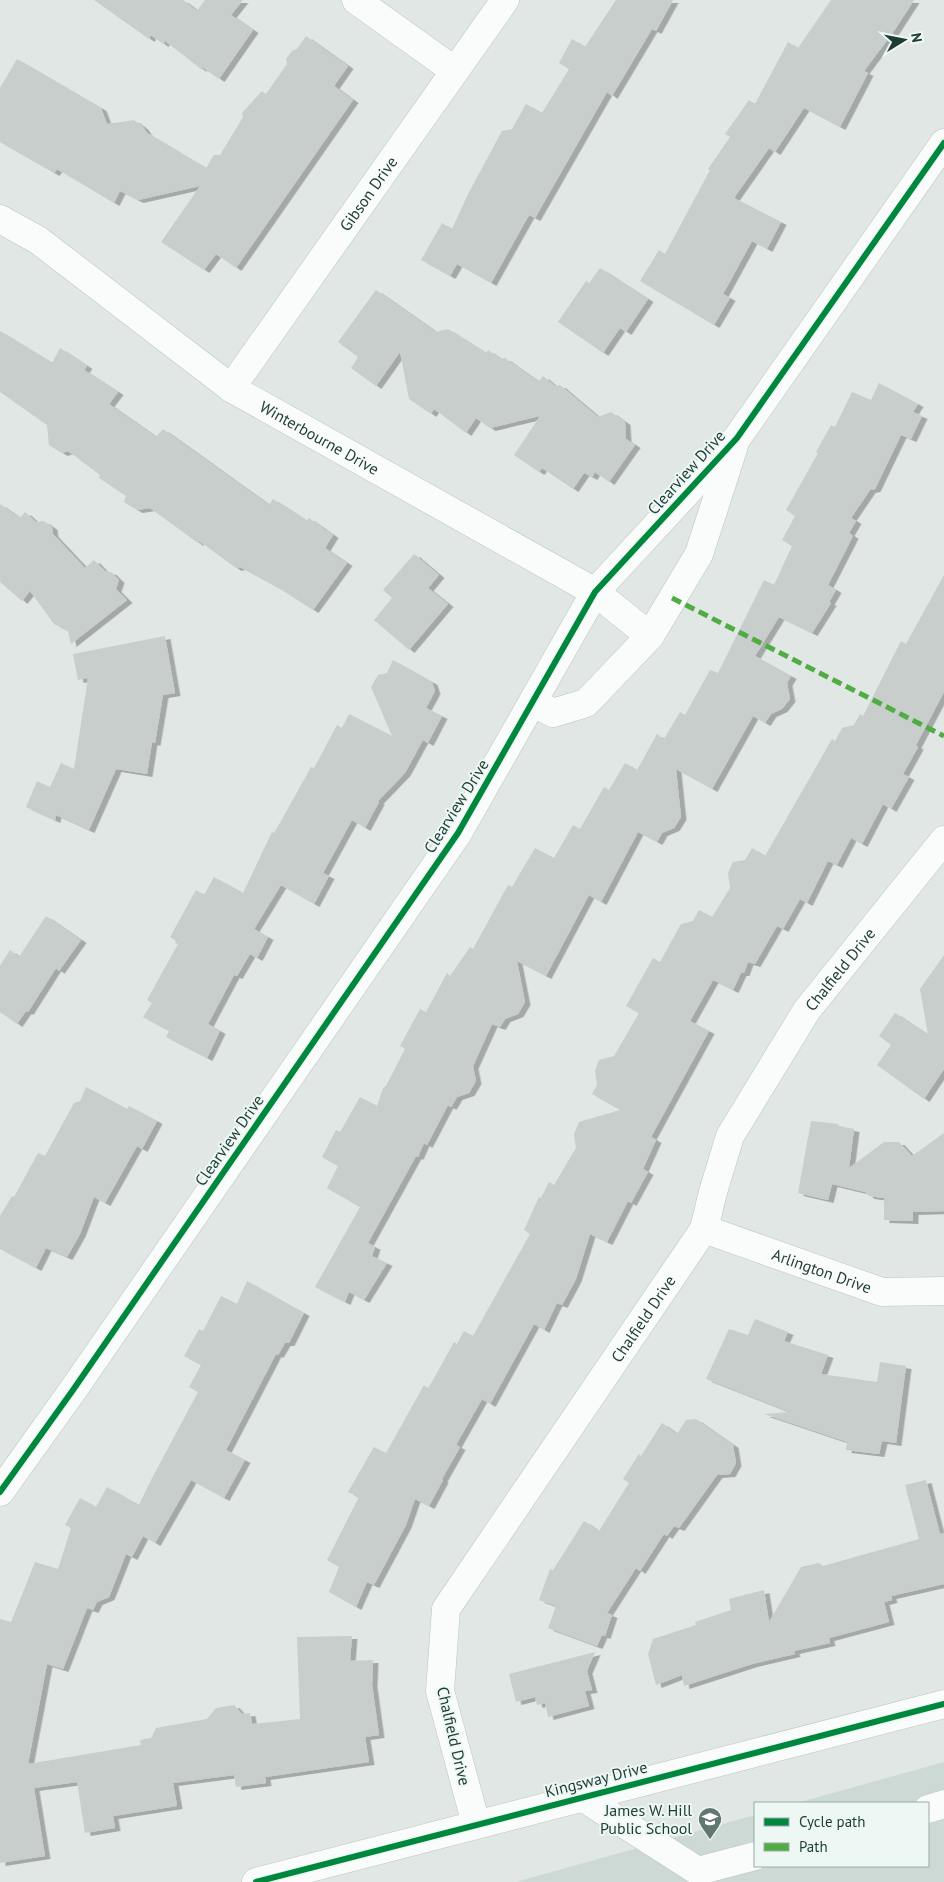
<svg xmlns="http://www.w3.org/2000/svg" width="944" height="1882" font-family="'PT Sans',sans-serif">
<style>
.built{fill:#cdd9d5}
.building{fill:#c7cecc;filter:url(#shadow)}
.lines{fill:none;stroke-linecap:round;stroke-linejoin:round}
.minor-casing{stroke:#bdc4c1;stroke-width:29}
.minor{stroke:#fafbfb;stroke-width:28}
.quiet{stroke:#52ac45;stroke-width:5;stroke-dasharray:10 5;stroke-linecap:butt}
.cycleway-casing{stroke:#edf7f3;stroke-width:9}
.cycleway{stroke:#00873e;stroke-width:6}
.labels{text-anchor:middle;stroke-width:4;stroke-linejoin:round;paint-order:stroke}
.street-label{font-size:16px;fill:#1e3b35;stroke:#edf7f3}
.poi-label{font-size:16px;fill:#1e3b35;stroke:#edf7f3;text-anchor:end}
</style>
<defs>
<filter id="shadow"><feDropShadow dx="5.5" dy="3" stdDeviation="0" flood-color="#0004"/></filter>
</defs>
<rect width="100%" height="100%" fill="#e0e7e4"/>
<!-- built -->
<path class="built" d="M944 1762V1882H516L755 1815V1866H928V1803H797Z"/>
<!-- building -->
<g class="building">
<path d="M94 0H183L197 11 205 0H243L231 15 253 30 219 79 202 67 201 69 165 41 163 44 151 35 149 39Z"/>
<path d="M616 0H673L656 31 652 29 612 96 607 92 535 218 529 215 491 283 457 264 450 276 421 260 442 223 452 229 468 194 502 131 512 129 526 104 542 113 569 69 559 63 572 39 585 47Z"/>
<path d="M831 0H914L894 31 864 71 868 73 840 127 804 108 775 152 769 148 734 198 781 222 767 249 752 241 723 294 730 298 714 325 640 281 659 250 665 254 710 170 708 169 730 137 725 134 749 100 755 104 788 42 798 48Z"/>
<path d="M306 36 348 66 334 86 353 100 236 268 216 254 204 270 161 242 200 186 138 200 120 191 114 203 57 169 54 173 0 142V88L17 59 101 108 107 124 134 120 143 127 147 133 206 168 214 155H220L243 117 242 113 262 91 266 94 287 64 286 59 292 51 297 49Z"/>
<path d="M600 268 648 299 626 332 620 328 603 353 558 322 586 281 589 283Z"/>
<path d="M376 290 436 332 448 329 486 353 488 350 501 359 505 358 539 382 543 376 555 386 560 385 598 417 611 412 625 422 626 439 635 445 609 482 595 472 592 477 584 473 573 489 542 468 539 472 514 455 540 416 490 428 476 418 466 433 434 409 431 414 409 399 400 352 376 386 351 368 358 357 338 342Z"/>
<path d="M0 331 52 363 60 348 87 366 84 370 118 392 109 404 156 437 163 429 269 505 273 499 307 521 309 518 333 535 325 548 347 563 313 610 282 590 240 567 236 568 199 541 198 543 150 508 137 510 124 502 126 496 99 478 100 475 68 451 62 453 49 445 47 425 0 392Z"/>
<path d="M879 383 918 404 913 412 922 416 911 439 901 435 875 489 870 490 851 518 856 521 849 533 853 536 828 585 836 590 829 602 831 603 812 633 779 617 755 656 791 676 787 683 790 699 782 709 771 714 765 723 753 716 712 789 676 769 681 817 674 828 662 833 657 842 638 832 601 902 589 895 546 976 517 961 525 1002 518 1014 505 1019 500 1027 492 1024 473 1066 476 1081 469 1093 457 1097 451 1107 448 1105 427 1145 424 1143 418 1157 416 1156 368 1243 375 1247 372 1256 387 1263 364 1300 349 1292 345 1302 315 1287 360 1207 327 1188 338 1166 322 1157 336 1130 340 1132 360 1097 377 1106 383 1088 386 1086 405 1049 400 1046 420 1009 426 1012 447 973 450 976 470 947 473 949 508 885 512 887 535 848 554 858 573 825 580 829 604 787 609 790 625 763 637 770 657 734 664 739 680 712 685 715 710 670 718 673 764 580 774 585 792 546 782 540 795 516 786 510 818 453 816 452 831 425 835 427 852 392 871 400Z"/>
<path d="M0 504 20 518 25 512 36 522 44 521 52 527 53 534 85 568 94 560 105 571 111 572 119 580 116 589 127 600 71 644 68 631 54 624 30 591 22 601 0 582Z"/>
<path d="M414 554 439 575 428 588 448 604 409 650 374 620 392 598 383 590Z"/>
<path d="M944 575V692L916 745 918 747 903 774 909 777 891 809 883 804 862 844 851 838 837 865 828 861 807 903 800 899 783 929 777 926 755 964 748 962 744 973H741L733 990 713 980 690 1021 709 1031 651 1137 656 1140 643 1169 648 1172 631 1203 628 1201 607 1242 590 1234 576 1279 562 1305 557 1303 544 1330 534 1324 490 1404 482 1399 456 1445 460 1447 442 1479 443 1480 429 1506 415 1499 406 1525 374 1585 367 1582 356 1607 329 1592 339 1567 327 1560 359 1497 348 1492 374 1447 386 1453 424 1385 428 1388 433 1380 454 1342 457 1344 464 1331 473 1336 530 1234 524 1230 539 1197 541 1198 549 1182 554 1185 576 1148 574 1134 579 1122 620 1110 592 1094 597 1085 595 1071 599 1060 614 1056 639 1013 626 1006 653 958 660 962 681 924 693 921 699 910 712 917 730 888 728 873 733 862 745 860 752 848 765 856 832 739 835 741 842 728 854 725 860 714 863 716 901 641 906 644Z"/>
<path d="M165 636 175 693 163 695 155 743 152 742 147 774 116 769 89 830 56 815 55 820 26 807 37 781 50 787 61 763 74 769 88 678 78 680 73 654Z"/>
<path d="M393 660 432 682 435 691 426 708 442 716 428 743 423 740 405 773 378 801 379 802 365 828 352 820 323 873 329 876 314 904 281 885 254 929 268 937 257 958 250 954 237 976 234 975 208 1024 220 1031 207 1058 166 1037 169 1031 143 1017 152 1003 147 1000 178 944 175 943 176 941 170 937 196 890 204 895 214 877 243 893 272 832 274 833 281 821 311 767 314 768 337 725 342 728 349 714 392 736 371 687 378 675 387 673Z"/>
<path d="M46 916 81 940 59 971 56 968 28 1012 26 1011 17 1024 0 1012V966L10 950 19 957Z"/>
<path d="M944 955V1069L924 1099 877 1065 891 1045 879 1036 895 1013 928 1035 920 989Z"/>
<path d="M86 1087 127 1109 129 1106 157 1121 142 1149 137 1146 105 1203 94 1197 80 1234 67 1257 46 1248 36 1268 0 1249V1216L12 1196 14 1197 38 1153 45 1156 74 1103 80 1101Z"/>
<path d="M811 1121 839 1124 838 1126 854 1129 849 1168 884 1142H899L912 1156 944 1133V1211L913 1212V1221L884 1220V1198L869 1196 865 1192 832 1184 828 1200 798 1193Z"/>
<path d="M247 1281 304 1313 289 1343H285L278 1355 276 1354 226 1450 245 1460 224 1498 191 1480 155 1543 143 1536 132 1557 126 1554 109 1597 97 1602 93 1610 87 1608 63 1669 47 1664 28 1764 141 1745 140 1740 151 1738 156 1728 207 1719 216 1708 234 1705 242 1714 250 1713 252 1724 300 1719 297 1637 352 1636 350 1661 373 1660 372 1684 379 1735 365 1737 369 1762 265 1777 266 1783 236 1787 234 1775 173 1783 177 1806 113 1816 115 1828 85 1833 77 1782 34 1788 45 1856 0 1863V1619L11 1622 35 1562 58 1569 71 1528 65 1525 80 1498 96 1507 107 1487 139 1505 150 1482 198 1392 189 1387 201 1365 184 1356 199 1329 203 1331 221 1296 237 1304Z"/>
<path d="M755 1319 788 1332 784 1341 828 1355 821 1374 877 1382 880 1362 906 1366 896 1443 882 1441 879 1454 846 1450 847 1442 764 1414 790 1412 706 1379 729 1329 748 1335Z"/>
<path d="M696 1419 733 1445 736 1463 730 1474 717 1475 679 1528 674 1526 667 1536 664 1534 640 1571 636 1568 607 1613 612 1615 605 1636 602 1635 597 1646 548 1628 556 1606 539 1600 550 1569 553 1570 584 1521 599 1531 629 1483 623 1479 639 1454 641 1456 662 1423 677 1434 686 1420Z"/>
<path d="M926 1480 940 1534 944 1533V1584L891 1596 892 1600 884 1602 889 1622 829 1638 830 1643 794 1651 795 1654 752 1664 684 1686 682 1675 656 1685 648 1654 653 1639 696 1625 695 1622 731 1610 729 1599 764 1590 769 1622 801 1567 819 1563 823 1566 919 1539 905 1485Z"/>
<path d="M595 1652 587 1671 592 1690 585 1691 589 1706 548 1717 545 1703 537 1705 535 1697 516 1702 509 1674Z"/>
</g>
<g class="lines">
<!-- minor casing -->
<g class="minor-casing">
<g id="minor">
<path d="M356 0 455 71"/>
<path id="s1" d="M0 219 38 240 231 388 595 592 650 636"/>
<path id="s2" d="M231 388 505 0"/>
<path d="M534 703 553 713 586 703 650 636 699 554 734 446"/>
<path id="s3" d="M704 1229 882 1292 944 1291"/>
<path d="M0 1492 73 1390 458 833 595 592 737 438 944 143"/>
<path d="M582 1797 698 1871 755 1856"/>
<path d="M928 1809 944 1804"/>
<path id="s4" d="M476 1824 440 1691 446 1609 704 1229 713 1192 730 1136 807 1010 944 840"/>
<path d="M256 1882 944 1704"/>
</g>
</g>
<!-- minor -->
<use href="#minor" class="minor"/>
<!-- quiet -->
<path class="quiet" d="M672 598 944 736"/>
<!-- cycleway casing -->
<g class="cycleway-casing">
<g id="cycleway">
<path d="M0 1492 73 1390 458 833 595 592 737 438 944 143"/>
<path d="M256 1882 944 1704"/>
</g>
</g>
<!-- cycleway -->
<use href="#cycleway" class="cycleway"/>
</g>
<!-- icons -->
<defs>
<g id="school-pin" transform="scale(1.25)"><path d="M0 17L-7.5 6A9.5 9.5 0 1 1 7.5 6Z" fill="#627772" stroke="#edf7f3"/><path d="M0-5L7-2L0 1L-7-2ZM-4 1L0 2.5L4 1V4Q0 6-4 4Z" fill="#fff"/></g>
</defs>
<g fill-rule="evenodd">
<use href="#school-pin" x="710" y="1819"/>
</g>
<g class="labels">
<!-- street labels -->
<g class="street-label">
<text dy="6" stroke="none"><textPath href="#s2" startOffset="238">Gibson Drive</textPath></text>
<text dy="6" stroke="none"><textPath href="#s1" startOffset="388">Winterbourne Drive</textPath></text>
<text transform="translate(686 472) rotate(-48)" y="6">Clearview Drive</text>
<text transform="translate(456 806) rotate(-58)" y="6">Clearview Drive</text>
<text dy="6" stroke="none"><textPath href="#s4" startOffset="976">Chalfield Drive</textPath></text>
<text transform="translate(229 1140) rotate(-55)" y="6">Clearview Drive</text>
<text dy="6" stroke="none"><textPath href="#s3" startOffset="125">Arlington Drive</textPath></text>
<text dy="6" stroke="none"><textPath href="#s4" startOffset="571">Chalfield Drive</textPath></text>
<text transform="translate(454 1736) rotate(77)" y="6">Chalfield Drive</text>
<text transform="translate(596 1779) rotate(-14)" y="6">Kingsway Drive</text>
</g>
<!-- poi labels -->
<g class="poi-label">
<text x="692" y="1816">James W. Hill<tspan x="692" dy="18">Public School</tspan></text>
</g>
</g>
<!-- legend -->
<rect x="754" y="1802" width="175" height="65" fill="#edf7f3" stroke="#9aaca7"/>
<rect x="764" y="1818" width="25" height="8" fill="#00873e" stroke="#9aaca7"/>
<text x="799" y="1827" font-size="15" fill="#1e3b35">Cycle path</text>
<rect x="764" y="1843" width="25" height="8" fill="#52ac45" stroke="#9aaca7"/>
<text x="799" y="1852" font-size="15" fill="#1e3b35">Path</text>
<!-- north arrow -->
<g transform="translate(904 40) rotate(80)" stroke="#edf7f3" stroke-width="4" paint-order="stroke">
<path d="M0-4L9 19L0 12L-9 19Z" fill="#1e3b35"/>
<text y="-8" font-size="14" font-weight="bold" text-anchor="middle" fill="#1e3b35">N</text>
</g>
</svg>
